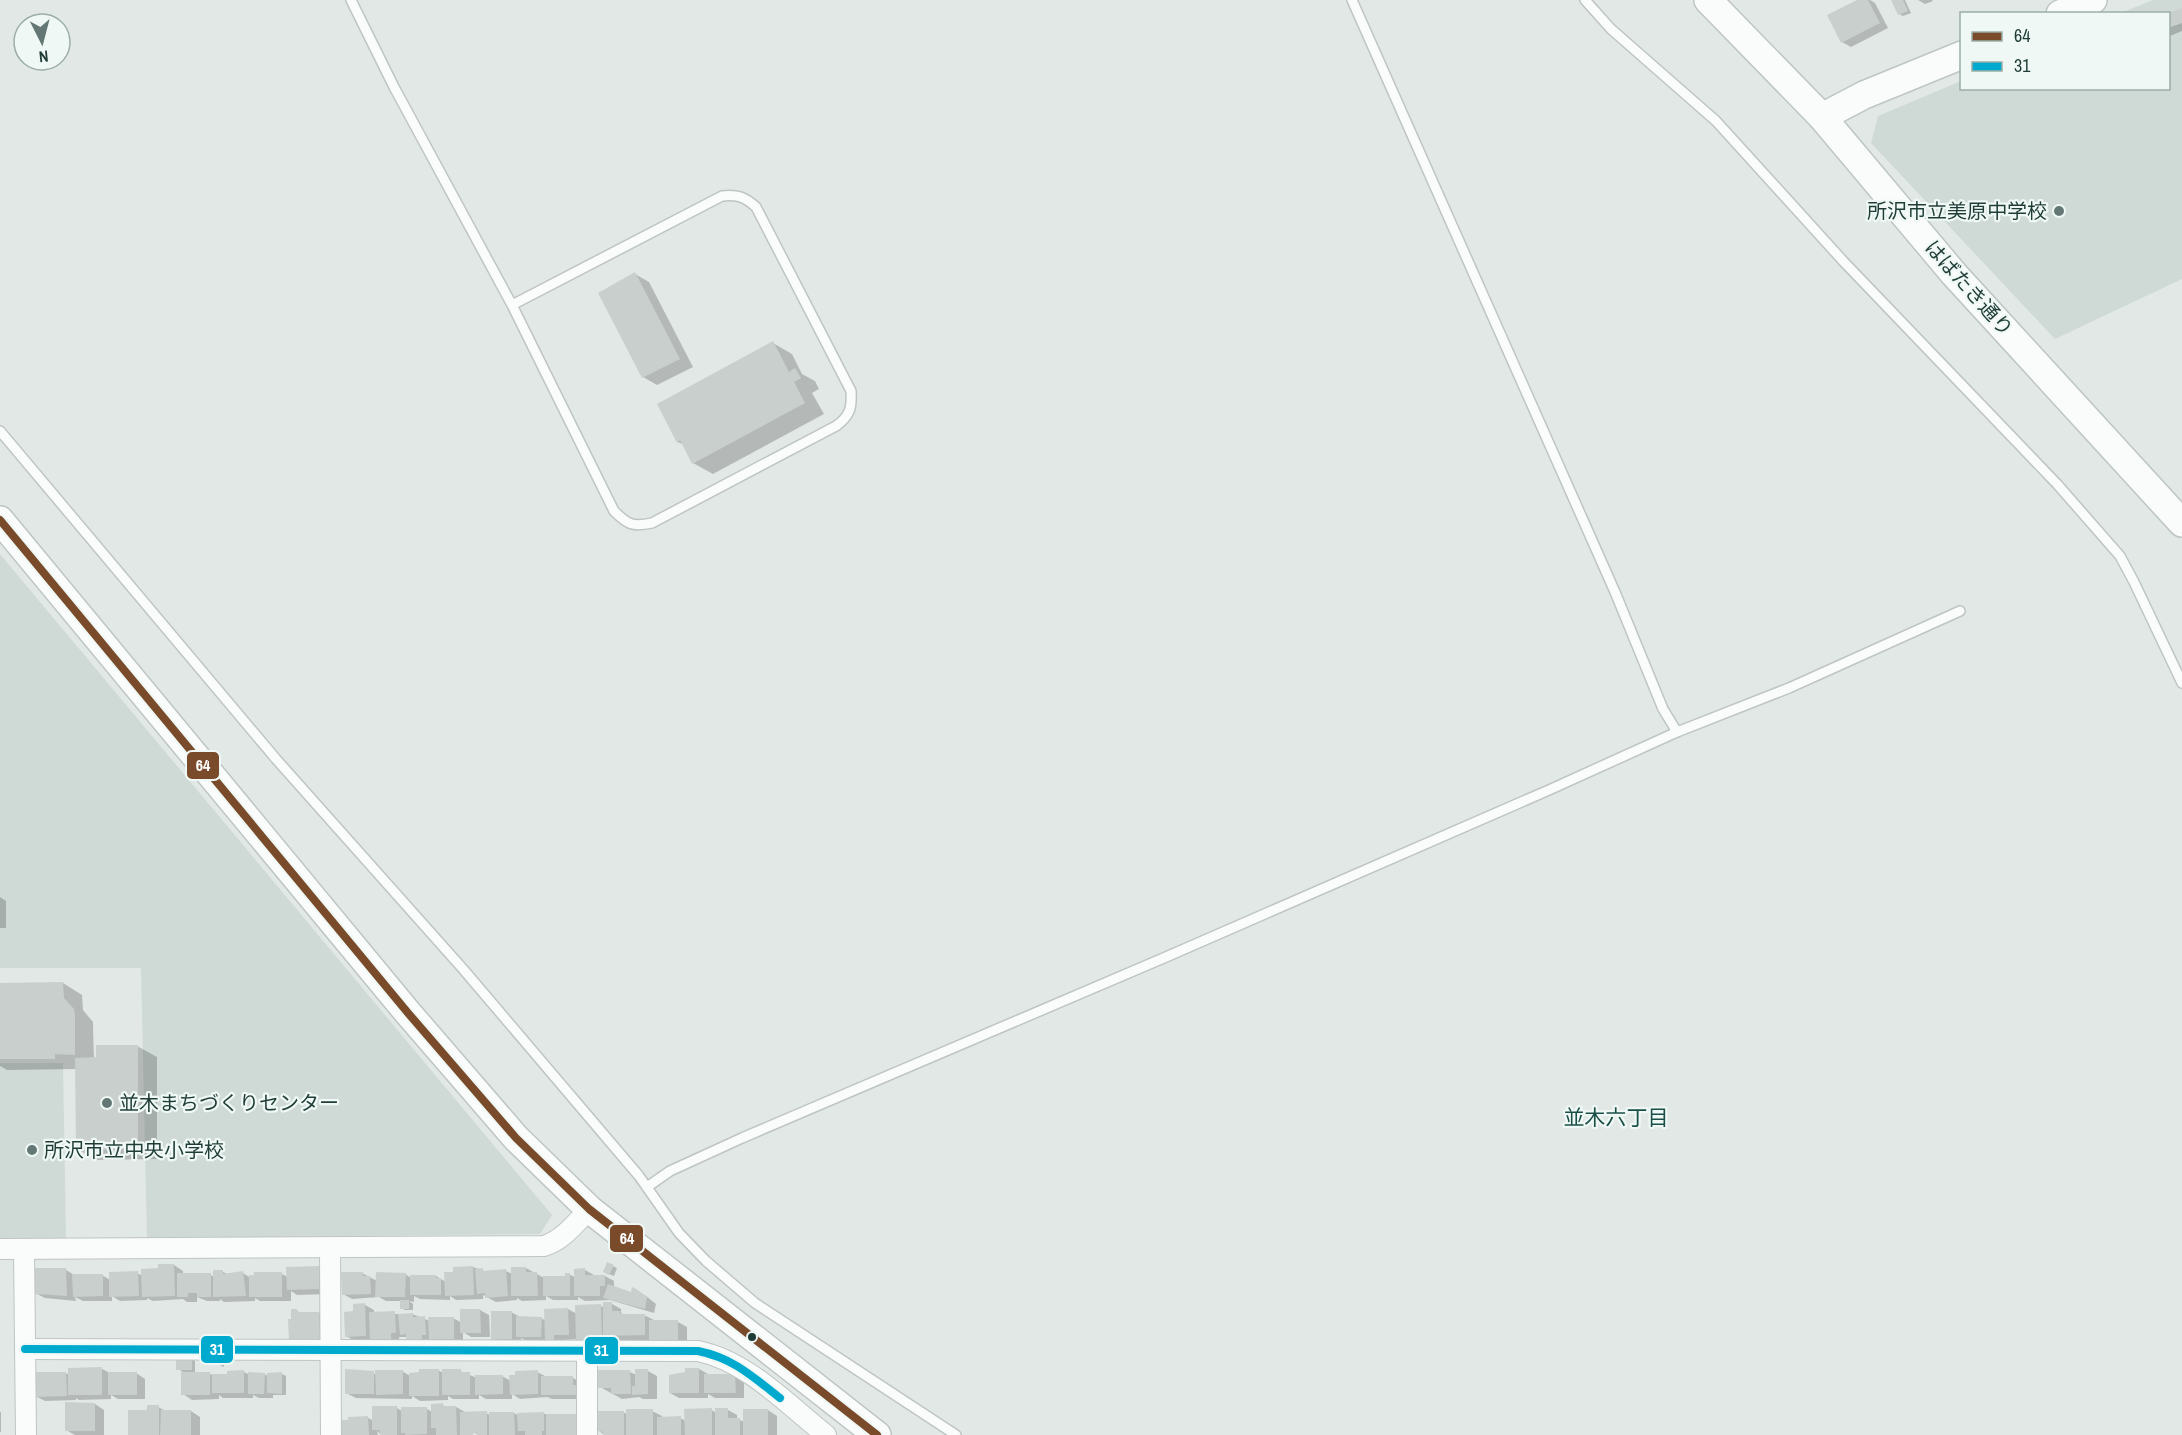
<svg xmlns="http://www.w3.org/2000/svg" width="2182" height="1435" font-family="'Archivo Narrow','Noto Sans JP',sans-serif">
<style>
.built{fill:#cfdad6}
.shadow{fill:#0003}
.building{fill:#c9cfcd}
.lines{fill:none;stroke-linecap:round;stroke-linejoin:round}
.lane-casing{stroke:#bec5c3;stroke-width:12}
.street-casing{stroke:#bec5c3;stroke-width:22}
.secondary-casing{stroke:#bec6c3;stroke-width:30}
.lane{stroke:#fafcfb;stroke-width:9}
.street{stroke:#fafcfb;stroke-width:20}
.secondary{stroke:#fafcfb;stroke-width:27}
.bus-1-casing{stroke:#eff8f4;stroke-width:12}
.bus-2-casing{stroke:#eff8f4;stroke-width:12}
.bus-1{stroke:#7a4b2a;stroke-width:8}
.bus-2{stroke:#00a9ce;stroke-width:8}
.poi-dot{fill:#637874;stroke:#eff8f4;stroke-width:2}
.bus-dot{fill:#1f3c37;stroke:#eff8f4;stroke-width:2}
.labels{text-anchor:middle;stroke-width:4.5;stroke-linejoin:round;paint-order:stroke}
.poi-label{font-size:20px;fill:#1f3c37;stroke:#eff8f4;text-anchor:start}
.street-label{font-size:20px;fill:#1f3c37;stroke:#eff8f4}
.neighbourhood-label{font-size:21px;fill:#194f47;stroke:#eff8f4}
.line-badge{stroke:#eff8f4;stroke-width:2}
.badge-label{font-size:16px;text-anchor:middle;font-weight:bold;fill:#fff}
</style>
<rect width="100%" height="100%" fill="#e1e8e6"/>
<!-- built -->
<g class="built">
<path d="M2153 0H2182V279L2055 339 1871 143 1878 116 1961 81 1962 88H2168V14L2121 13Z"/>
<path d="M0 554 552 1215 540 1234 147 1238 141 968H0Z"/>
<path d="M0 1063H63L66 1238H0Z"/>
</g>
<!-- shadow -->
<g class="shadow">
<path d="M1861 0H1870L1875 3 1888 28 1851 47 1842 42Z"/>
<path d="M1892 0H1905L1911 13 1903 16 1899 14Z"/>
<path d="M1918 0H1932L1933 1 1925 4Z"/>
<path d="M2182 9V31L2170 36 2168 35V15Z"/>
<path d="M635 274 649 282 693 367 657 385 643 377Z"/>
<path d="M773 343 792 354 802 374 815 381 819 389 812 393 824 414 713 474 693 463 684 445 678 442 659 404Z"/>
<path d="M0 897 6 901V928H0Z"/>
<path d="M63 983 82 995 83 1010 93 1022V1027L94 1059 137 1046 157 1057V1159L97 1160 77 1149V1069L7 1070 0 1066V984Z"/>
<path d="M608 1264 617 1268 614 1276 609 1274Z"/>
<path d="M174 1265 183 1271V1274L211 1275 214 1277 223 1272 229 1275 243 1273 249 1277 282 1274 288 1277 319 1268 328 1273V1294L297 1295 291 1291V1301H260L255 1298V1301L224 1302 220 1299V1301H207L197 1297V1302H187L183 1299 153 1301 147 1298V1300L120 1301 112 1296V1301H83L75 1297 76 1301 45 1298 35 1293 66 1270 76 1276 102 1275 110 1280 137 1273 143 1276Z"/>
<path d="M473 1267 487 1272 506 1271 512 1274 526 1268 544 1278H566L569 1274 576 1278 585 1270 594 1275 605 1276 614 1281V1287L632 1294 636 1290 646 1296 656 1304 654 1313 610 1300 585 1301 578 1297V1300H553L546 1296V1300L522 1301 517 1298V1300L496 1302 483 1295V1299L456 1300 450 1296V1300L420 1299 414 1296V1302L409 1301 413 1304V1310H405L401 1308V1301H386L379 1297 352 1299 343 1294 362 1273 377 1281 405 1274 411 1278 436 1276 446 1282Z"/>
<path d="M612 1304 621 1309V1313L624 1315H644L654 1320 678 1322 687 1327V1345L660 1344 652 1340 614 1341 610 1339V1342L587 1345 578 1339 563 1340V1345L527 1341 521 1338V1344H502L493 1339 511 1312 522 1318H541L546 1321 568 1309 577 1314 600 1305 604 1308Z"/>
<path d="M365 1305 374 1310V1314H412L430 1321 453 1318 462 1323 480 1310 489 1315 490 1337H471L463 1332V1343H439L431 1339V1345L417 1346 406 1337H399L400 1345 355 1341 346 1336 355 1313Z"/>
<path d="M297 1311 301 1313H319L328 1318 329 1344 290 1340Z"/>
<path d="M191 1359 195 1361V1373L229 1376 244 1372 250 1375 264 1374 268 1376 282 1374 286 1376V1395H273V1398H259L253 1395V1398H223L219 1395V1399L192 1400 183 1394V1372L178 1369Z"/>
<path d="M217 1359 224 1362V1367L217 1364Z"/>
<path d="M102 1369 110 1373H136L145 1379V1399H118L111 1395V1399L79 1400 76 1398V1400L45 1401 35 1396 66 1373 70 1376Z"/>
<path d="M699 1369 708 1374 735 1375 744 1380V1398H715L708 1394V1398H679L670 1393Z"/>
<path d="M438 1370 443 1373 460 1371 477 1378 502 1376 511 1381 537 1372 547 1377 573 1378 582 1383 586 1399H552L547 1397 520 1399 512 1394V1399H486L479 1395V1399H453L448 1396V1400L420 1401 412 1396V1399L356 1398 346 1393 373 1373 377 1375 402 1371 410 1376Z"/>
<path d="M648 1371 657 1376V1399H643L639 1397 622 1399 600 1387 630 1372 636 1375Z"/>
<path d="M95 1404 104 1410V1435H75L66 1430Z"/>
<path d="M442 1405 447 1407H456L465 1412 486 1413 490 1415 514 1413 519 1416 543 1414 576 1415 585 1420 588 1435H478L467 1428 465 1430 474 1435H382L377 1431 378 1435H344L368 1418 374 1421 397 1408 402 1411 427 1409 432 1412Z"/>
<path d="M158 1407 166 1411H191L200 1417V1435H129L148 1412Z"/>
<path d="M711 1410 717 1413 728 1410 737 1415V1419L745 1422 768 1410 777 1416V1435H605L599 1431 623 1412 628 1415 652 1411 662 1416V1418H680L686 1421Z"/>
<rect x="0" y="1412" width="1" height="20"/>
</g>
<!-- building -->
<g class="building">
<path d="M1857 0H1868L1880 23 1841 43 1827 15Z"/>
<path d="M1891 0H1903L1908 11 1898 15Z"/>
<path d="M2182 8V23L2168 28V13Z"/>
<path d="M635 272 680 359 642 378 598 293Z"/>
<path d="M773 341 789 372 795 368 801 378 794 382 805 403 692 464 680 440 677 443 657 404Z"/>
<path d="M63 982 64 998 74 1009 75 1015V1055L55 1054V1059H0V983Z"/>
<path d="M96 1045H138V1149L76 1150 75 1058 96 1057Z"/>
<path d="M607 1262 614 1265 609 1275 603 1272Z"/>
<path d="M158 1264H174L175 1296 142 1297 141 1269 158 1268Z"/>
<path d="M319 1266V1289L287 1290 286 1267Z"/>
<path d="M473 1266 474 1295 445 1296 444 1272H453V1267Z"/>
<path d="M511 1267H526V1272H537L538 1296H511Z"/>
<path d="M34 1268H66L67 1296 34 1294Z"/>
<path d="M483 1268V1271L506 1269 508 1296 485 1298V1293L477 1294 475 1269Z"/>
<path d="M585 1268V1275H605V1286H600V1296H574V1269Z"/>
<path d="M213 1270H223V1274L243 1271 246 1296 213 1297Z"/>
<path d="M138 1271 139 1296 109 1297V1272Z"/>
<path d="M254 1272H282V1297H249V1275H254Z"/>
<path d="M341 1272H363V1276H370L371 1294 342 1295Z"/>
<path d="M376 1272 406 1273 405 1297H375Z"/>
<path d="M177 1273H211V1297H197V1293H188V1297H177Z"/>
<path d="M565 1273H570V1296H543V1276H565Z"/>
<path d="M72 1274H103V1296L73 1297Z"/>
<path d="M410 1275H436V1278H441V1295H410Z"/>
<path d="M608 1284 631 1292 632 1287 636 1289 647 1297 645 1309 603 1298Z"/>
<rect x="400" y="1300" width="9" height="9"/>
<path d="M603 1302H612V1311H620V1314H645V1335L603 1336Z"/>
<path d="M365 1303 366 1336 345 1337 344 1312 353 1311V1304Z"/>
<path d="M601 1304 602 1337 576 1341 575 1305Z"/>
<path d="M568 1308 569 1335H554V1340H545L544 1309Z"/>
<path d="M291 1309H297V1312H319L320 1340 289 1341 288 1319H291Z"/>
<path d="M460 1309H480L481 1333H460Z"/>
<path d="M395 1311 396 1333H391V1341H370L369 1312Z"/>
<path d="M491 1311H512V1339L491 1340Z"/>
<path d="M413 1313V1317L425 1316 426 1335H422V1340L406 1341V1334L400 1335 398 1314Z"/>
<path d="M516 1316 542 1317 541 1337H516Z"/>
<path d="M428 1317H454V1339H429Z"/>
<path d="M649 1320H678V1341L649 1340Z"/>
<rect x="176" y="1358" width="16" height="12"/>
<path d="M102 1367V1395H68V1368Z"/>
<path d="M685 1368H699V1393H669V1375L685 1372Z"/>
<path d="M345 1369 374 1371V1394H345Z"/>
<path d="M419 1369H439V1396H409V1373L419 1372Z"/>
<path d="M442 1369H461V1372H470V1395H442Z"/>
<path d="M635 1369H648V1394L632 1395V1386H635Z"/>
<path d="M244 1370V1393H212V1374H227V1371Z"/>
<path d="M375 1370H403V1394L376 1395Z"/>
<path d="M538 1370V1394L510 1395 509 1375H515V1371Z"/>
<path d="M598 1370H630L631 1394H611V1388H598Z"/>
<path d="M33 1372H66L67 1396 34 1397Z"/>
<rect x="108" y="1372" width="29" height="23"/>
<rect x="181" y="1372" width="29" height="23"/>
<path d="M248 1372 265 1373 264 1394H248Z"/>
<path d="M282 1372V1394L267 1393V1373Z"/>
<path d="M704 1374H735L736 1393H704Z"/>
<path d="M475 1375H503V1394L475 1395Z"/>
<path d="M541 1376H573V1385H577V1395H541Z"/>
<path d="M65 1402 95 1403V1431H65Z"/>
<path d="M443 1403V1406H456L457 1435H436V1428H431V1404Z"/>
<path d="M147 1405H159V1435H128V1410H147Z"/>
<path d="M372 1406H397V1435H380V1430H372Z"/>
<path d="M401 1407H427V1434L405 1435V1433H401Z"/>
<path d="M712 1408V1435H685L684 1409Z"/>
<path d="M715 1408H728V1418H740V1435H715Z"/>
<rect x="626" y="1409" width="27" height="26"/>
<rect x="743" y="1409" width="25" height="26"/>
<path d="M161 1410H191V1435H160Z"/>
<path d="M487 1411V1435H477V1433H473V1435H460V1412Z"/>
<path d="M598 1411H624V1435H603V1432L598 1431Z"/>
<path d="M489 1412H514L515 1435H489Z"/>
<path d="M544 1412V1431H542V1435H525V1431H518L517 1413Z"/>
<path d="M546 1414H576V1427H579V1435H546Z"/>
<path d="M368 1416 369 1435H342V1420H348V1417Z"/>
<path d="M681 1416V1435H657V1417Z"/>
</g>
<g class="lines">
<!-- lane casing -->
<g class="lane-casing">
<g id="lane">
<path d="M351 0 394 87 512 305 614 511C628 525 633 527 652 523L836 426C850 416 852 408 851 391L756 207C745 197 737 194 722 196L512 305"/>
<path d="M1352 0 1615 592 1663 709 1677 732"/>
<path d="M1585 0 1611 29 1716 121 1844 262 2057 484 2120 556 2134 582 2182 683"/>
<path d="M0 431 276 759 463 969 639 1176 679 1233 706 1261 755 1303 956 1435"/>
<path d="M647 1187 670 1171 742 1138 1166 957 1549 790 1677 732 1789 688 1960 611"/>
</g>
</g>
<!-- street casing -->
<g class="street-casing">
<g id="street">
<path d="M330 1248 331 1435"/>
<path d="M0 1249 544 1246C563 1240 576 1223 589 1209"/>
<path d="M24 1250 26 1435"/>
<path d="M25 1349 698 1351C747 1361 787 1404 826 1435"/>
<path d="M587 1350V1435"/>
</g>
</g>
<!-- secondary casing -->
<g class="secondary-casing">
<g id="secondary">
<path d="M1708 0 1822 117 1954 274 2182 523"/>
<path d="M2060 14 2093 0"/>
<path d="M1822 117 1864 95 1962 55"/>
<path d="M0 520 408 1013 516 1138 589 1209 877 1435"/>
</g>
</g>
<!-- lane -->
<use href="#lane" class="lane"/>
<!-- street -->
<use href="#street" class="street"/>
<!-- secondary -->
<use href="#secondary" class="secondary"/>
<!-- bus-1 casing -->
<g class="bus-1-casing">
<path id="bus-1" d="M0 520 408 1013 516 1138 589 1209 877 1435"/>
</g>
<!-- bus-2 casing -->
<g class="bus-2-casing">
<path id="bus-2" d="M25 1349 698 1351C733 1358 752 1376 780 1398"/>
</g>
<!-- bus-1 -->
<use href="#bus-1" class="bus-1"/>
<!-- bus-2 -->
<use href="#bus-2" class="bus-2"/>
</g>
<!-- markers -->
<g class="poi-dot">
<circle cx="2059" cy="211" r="6"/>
<circle cx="107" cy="1103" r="6"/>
<circle cx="32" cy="1150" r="6"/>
</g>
<circle class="bus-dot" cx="752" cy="1337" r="5"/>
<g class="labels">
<!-- poi labels -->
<g class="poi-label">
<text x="2047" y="218" text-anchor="end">所沢市立美原中学校</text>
<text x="119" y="1110">並木まちづくりセンター</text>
<text x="44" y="1157">所沢市立中央小学校</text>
</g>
<!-- street labels -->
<g class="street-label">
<text transform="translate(1969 288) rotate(48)" y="7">はばたき通り</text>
</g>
<!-- neighbourhood labels -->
<g class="neighbourhood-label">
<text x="1616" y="1125">並木六丁目</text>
</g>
</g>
<g class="line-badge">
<rect x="186" y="751" width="34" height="29" rx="6" fill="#7a4b2a"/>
<rect x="609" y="1224" width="35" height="29" rx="6" fill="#7a4b2a"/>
<rect x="200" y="1335" width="34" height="29" rx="6" fill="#00a9ce"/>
<rect x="584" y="1336" width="35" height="29" rx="6" fill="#00a9ce"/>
</g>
<g class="badge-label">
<text x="203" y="771">64</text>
<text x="627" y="1244">64</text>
<text x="217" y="1355">31</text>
<text x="601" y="1356">31</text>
</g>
<!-- legend -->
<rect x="1960" y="12" width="210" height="78" fill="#eff8f4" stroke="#9cada8" stroke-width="1.5"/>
<rect x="1972" y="32" width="30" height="9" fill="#7a4b2a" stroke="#9cada8" stroke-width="1.5"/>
<text x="2014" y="42" font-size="18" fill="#1f3c37">64</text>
<rect x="1972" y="62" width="30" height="9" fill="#00a9ce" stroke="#9cada8" stroke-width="1.5"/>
<text x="2014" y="72" font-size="18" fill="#1f3c37">31</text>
<!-- north arrow -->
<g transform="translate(42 42) rotate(174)"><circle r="28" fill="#eff8f4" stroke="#9cada8" stroke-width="1.5"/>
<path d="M0-4.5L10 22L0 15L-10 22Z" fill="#637874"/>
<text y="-9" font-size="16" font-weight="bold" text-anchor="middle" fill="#1f3c37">N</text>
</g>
</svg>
